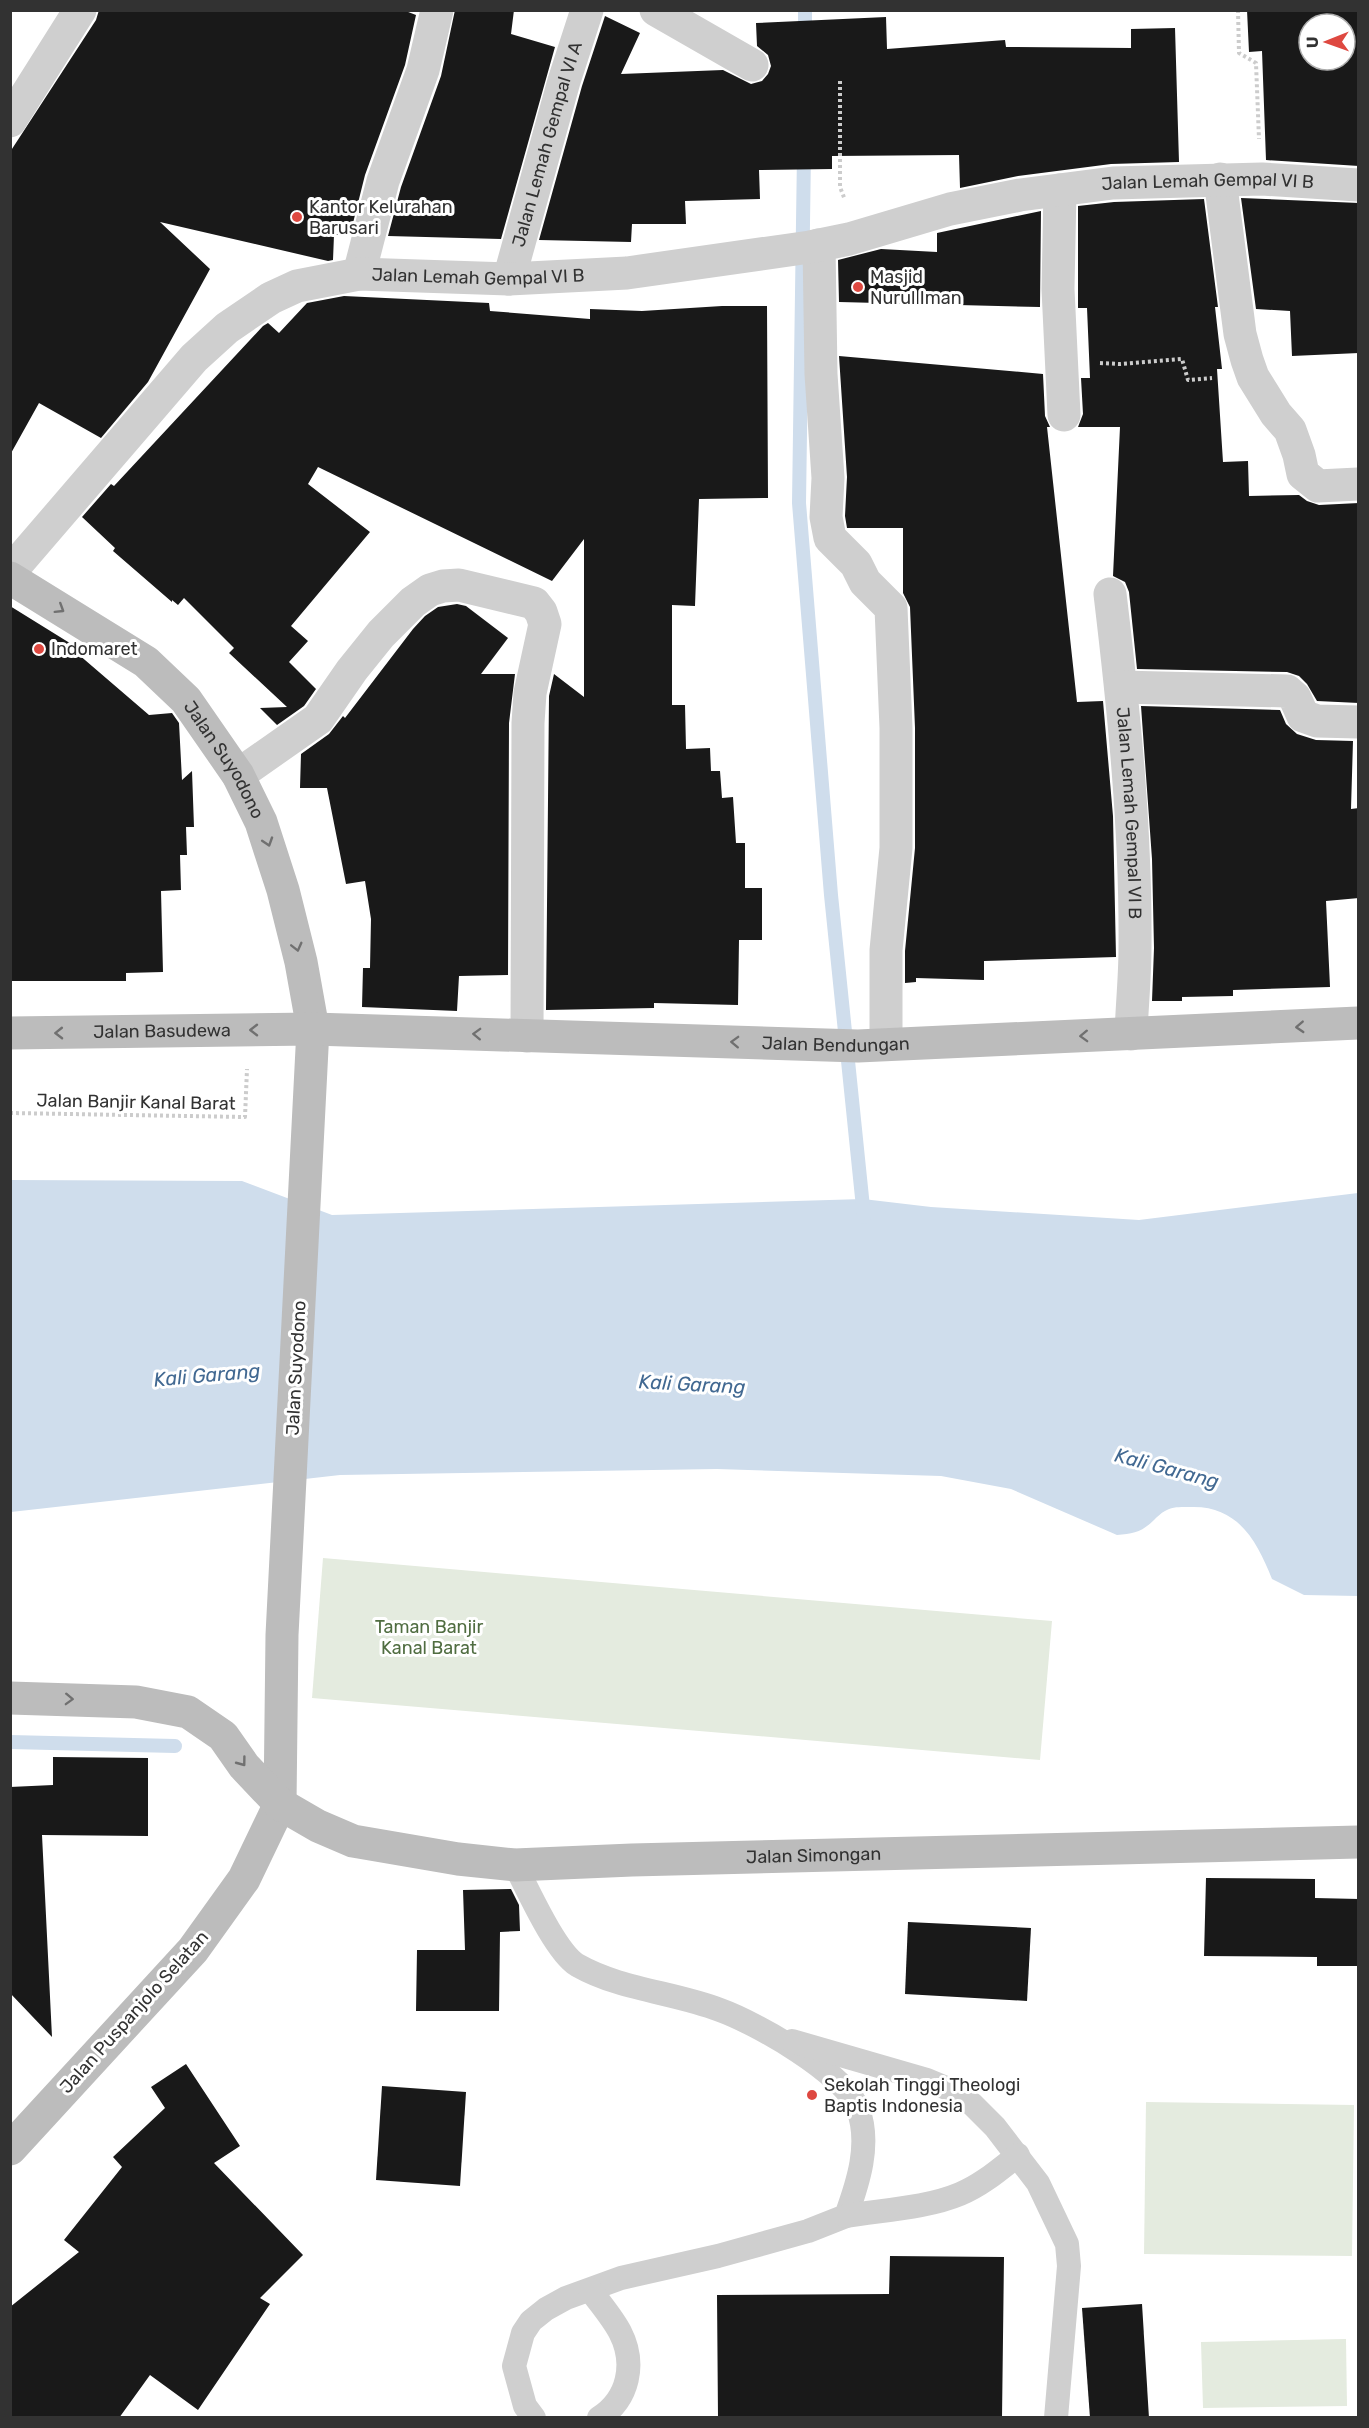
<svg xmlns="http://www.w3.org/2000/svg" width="1369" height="2428" font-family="Rubik,sans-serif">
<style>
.green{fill:#e4ebdf}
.water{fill:#cfddec}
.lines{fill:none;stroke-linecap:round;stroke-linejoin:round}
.stream{stroke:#cfddec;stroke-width:14}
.building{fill:#191919;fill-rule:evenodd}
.path{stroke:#ccc;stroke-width:4;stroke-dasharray:3 3;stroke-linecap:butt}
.lane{stroke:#cfcfcf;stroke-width:24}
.street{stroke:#cfcfcf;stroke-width:33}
.secondary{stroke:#bcbcbc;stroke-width:33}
.oneway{stroke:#707070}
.poi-dot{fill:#de4840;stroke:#fff;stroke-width:2}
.labels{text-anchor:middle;stroke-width:6;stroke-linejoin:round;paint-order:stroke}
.street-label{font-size:18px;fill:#323232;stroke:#fff}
.poi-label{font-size:18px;fill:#323232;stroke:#fff;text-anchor:start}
.park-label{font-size:18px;fill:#506d41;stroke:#fff}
.water-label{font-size:20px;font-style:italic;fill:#426992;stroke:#fff}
</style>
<rect width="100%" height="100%" fill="#fff"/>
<!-- green -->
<g class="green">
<path d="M323 1558 1052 1621 1040 1760 312 1698Z"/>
<path d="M1146 2102 1354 2105 1352 2256 1144 2254Z"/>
<path d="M1346 2339 1347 2406 1203 2408 1201 2342Z"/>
</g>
<!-- water -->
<path class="water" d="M10 1180 242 1181 332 1215 863 1199 931 1207 1139 1220 1358 1193V1596L1304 1595 1272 1579C1257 1541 1238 1506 1192 1507 1183 1507 1172 1506 1165 1511 1161 1513 1157 1517 1154 1520 1142 1532 1133 1534 1117 1535L1011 1489 941 1476 717 1469 340 1475 11 1512Z"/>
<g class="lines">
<!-- stream -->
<g class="stream">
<path d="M805 38V10"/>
<path d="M804 153 799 503 831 895 864 1217"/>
<path d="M10 1742 175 1746"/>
</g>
</g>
<!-- building -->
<g class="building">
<path d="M99 10H403L416 15 405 65 365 175 350 235H334L333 260 328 261 160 222 210 269 148 382 101 438 39 403 10 455V152L96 20Z"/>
<path d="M455 10H514L511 34 555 47 501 239 388 236 401 187 441 76Z"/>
<path d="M1247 10H1359V166L1266 160 1262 51 1249 52ZM1309 24H1345V60H1309Z"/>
<path d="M605 16 640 33 621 74 723 70 751 84 762 81 768 74 771 66 768 55 757 46 756 23 886 17 887 49 1005 40 1006 47 1131 48V29L1175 28 1179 162 1111 164 1018 176 960 188 959 155 832 156V169L759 170 760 199 685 201 686 224H632L631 242 539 240 582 86Z"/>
<path d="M1241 198 1359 203V353L1292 356 1290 311 1256 309Z"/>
<path d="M1204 199 1218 307H1215L1222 369H1217L1223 462 1248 461 1249 496 1299 495 1307 501 1319 505 1359 503V703L1317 701 1307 684 1299 676 1287 672 1137 669 1129 592 1125 582 1113 576 1120 427H1078L1083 414 1081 378H1090L1087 308H1078V206L1114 202Z"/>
<path d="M1041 211 1040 307 839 302 838 260 881 249 937 252V233Z"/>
<path d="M344 296 489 303 490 311 590 319V309L642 311 722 306H767L768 498 699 499 695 606 672 605V705H685L686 749 710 748 711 771H720L722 798 733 797 736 843H745V888H762V940H739L738 1005 654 1003V1008L546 1010 549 696 554 674 584 697V539L552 581 318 467 308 484 370 532 291 626 308 641 289 662 316 689 304 706 277 725 260 708 287 707 229 653 234 648 184 598 178 605 172 600V602L113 551 115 548 82 517 111 484 114 486 263 326 268 323 279 333 307 303Z"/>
<path d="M839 356 1043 374 1045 416 1050 427H1047L1077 702 1103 701 1113 816 1116 957 984 961V980L916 978V982L905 983V951L915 848V728L910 607 903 593V528H847L845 516 847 477Z"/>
<path d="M457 604 466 606 508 638 481 674H515L509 723 508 975 459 976 457 1011 362 1007 363 968H370L371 919 365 881 346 884 327 788H300L301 754 329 734 343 716 345 718 413 629 425 616 438 607Z"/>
<path d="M10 606 81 650 78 654 149 715 172 713 179 723 182 780 192 771 194 827H186L187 855H180L181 890 161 891 163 972 126 973V981H10Z"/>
<path d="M1141 706 1280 710 1286 724 1297 734 1316 740 1353 741 1351 809 1359 808V898L1326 901 1330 987 1233 990V996L1182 997V1001H1152L1154 948 1152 859Z"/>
<path d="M53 1757 148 1758V1836L42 1835 52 2037 10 1993V1787L53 1785Z"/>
<path d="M1206 1878 1315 1879V1898L1359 1899V1966H1317V1957L1204 1956Z"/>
<path d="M511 1889 519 1905 520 1931 500 1932 499 2011H416L417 1950H465L463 1890Z"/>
<path d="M908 1922 1031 1928 1027 2001 905 1994Z"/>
<path d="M186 2064 240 2146 214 2163 303 2255 260 2298 270 2304 198 2410 150 2375 119 2418H10V2307L79 2252 64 2240 122 2167 113 2157 165 2108 151 2087Z"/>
<path d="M382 2086 466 2092 460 2186 376 2180Z"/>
<path d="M890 2256 1004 2257 1002 2418H718L717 2295 889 2294Z"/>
<path d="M1142 2304 1149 2418H1090L1082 2308Z"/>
</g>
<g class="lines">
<!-- path -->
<g class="path">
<path d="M1238 10 1239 53 1256 63 1259 139"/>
<path d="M840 81V187L845 200"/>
<path d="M1100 363 1120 364 1182 359 1188 380 1212 378"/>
<path d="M10 1113 245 1117 247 1069"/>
</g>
<!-- lane -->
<g class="lane">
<path d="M515 1865C528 1890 555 1951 577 1965 621 1990 673 1992 720 2010 756 2023 845 2073 858 2109 871 2144 858 2183 846 2216L808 2231 718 2256 621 2278 566 2298 546 2309 531 2321 523 2333 514 2366 525 2406 534 2418"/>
<path d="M792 2041 927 2080 951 2090 972 2104 995 2127 1038 2183 1067 2244 1069 2266 1056 2418"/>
<path d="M846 2216C882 2210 927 2208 960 2194 982 2185 1000 2169 1018 2155"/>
<path d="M590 2290C600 2303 612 2317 620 2332 636 2363 629 2399 599 2418"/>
</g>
<!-- street -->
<g class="street">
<path d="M656 10 752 65"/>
<path d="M10 121 80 10"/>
<path d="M1220 179 1240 334 1247 360 1253 377 1276 414 1290 430 1299 455 1303 474 1318 486 1358 484"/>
<path d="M1060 190 1058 289 1064 415"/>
<path d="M819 245 821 374 828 478 826 517 830 538 856 564 865 582 891 608 896 728V848L886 950V1044"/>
<path d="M359 274 383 181 423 70 437 10"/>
<path id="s1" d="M509 279 564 81 587 10"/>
<path id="s2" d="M10 572 194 358 227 328 271 298 297 286 359 274 509 279 627 273 810 247 849 239 950 209 1020 195 1113 183 1262 179 1358 185"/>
<path id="s3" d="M1110 594C1124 711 1136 830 1135 948 1135 977 1132 1005 1131 1034"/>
<path d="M1121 687 1287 691 1295 698 1303 716 1317 721 1358 722"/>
<path d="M238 775 318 719 352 670 381 634 413 602 430 590 443 586 459 585 534 603 541 612 545 624 530 693 528 723 527 1036"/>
</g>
<!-- secondary -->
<g class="secondary">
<path id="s4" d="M10 578 146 662 186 700 238 775 261 822 283 890 301 962 313 1029 282 1635 280 1804 244 1879 193 1950 10 2149"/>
<path id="s5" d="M10 1033 313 1029 858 1046 1358 1023"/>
<path id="s6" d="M10 1698 136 1702 188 1712 223 1736 244 1766 280 1804 318 1826 353 1841 458 1859 515 1865 632 1860 1358 1842"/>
</g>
</g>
<!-- one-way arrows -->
<defs><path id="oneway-chevron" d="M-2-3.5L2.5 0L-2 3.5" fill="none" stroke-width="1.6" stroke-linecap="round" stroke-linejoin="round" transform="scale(1.5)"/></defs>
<g class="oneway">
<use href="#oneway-chevron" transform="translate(60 609) rotate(32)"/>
<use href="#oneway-chevron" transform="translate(268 842) rotate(72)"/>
<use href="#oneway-chevron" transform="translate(297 947) rotate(76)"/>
<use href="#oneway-chevron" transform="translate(1300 1027) rotate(177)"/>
<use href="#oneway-chevron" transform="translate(254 1030) rotate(180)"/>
<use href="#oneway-chevron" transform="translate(59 1033) rotate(179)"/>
<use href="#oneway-chevron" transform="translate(477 1034) rotate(-178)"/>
<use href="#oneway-chevron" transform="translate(1084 1036) rotate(178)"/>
<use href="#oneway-chevron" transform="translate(735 1042) rotate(-178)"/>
<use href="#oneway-chevron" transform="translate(69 1699) rotate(2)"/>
<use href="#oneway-chevron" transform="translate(242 1762) rotate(53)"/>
</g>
<!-- markers -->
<g class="poi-dot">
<circle cx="297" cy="217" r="6"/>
<circle cx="858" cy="287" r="6"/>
<circle cx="39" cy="649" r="6"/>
<circle cx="812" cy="2095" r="6"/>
</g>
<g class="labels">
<!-- street labels -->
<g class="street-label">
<text dy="6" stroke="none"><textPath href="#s1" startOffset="140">Jalan Lemah Gempal VI A</textPath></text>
<text dy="6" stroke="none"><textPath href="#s2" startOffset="1330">Jalan Lemah Gempal VI B</textPath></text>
<text dy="6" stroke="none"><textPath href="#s2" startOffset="591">Jalan Lemah Gempal VI B</textPath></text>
<text dy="6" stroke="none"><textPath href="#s4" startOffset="286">Jalan Suyodono</textPath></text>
<text dy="6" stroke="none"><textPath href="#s3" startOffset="220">Jalan Lemah Gempal VI B</textPath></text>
<text dy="6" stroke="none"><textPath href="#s5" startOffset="152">Jalan Basudewa</textPath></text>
<text dy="6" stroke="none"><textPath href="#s5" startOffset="826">Jalan Bendungan</textPath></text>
<text transform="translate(136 1102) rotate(1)" y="6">Jalan Banjir Kanal Barat</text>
<text transform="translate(296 1368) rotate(-87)" y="6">Jalan Suyodono</text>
<text dy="6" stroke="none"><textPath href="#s6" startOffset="855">Jalan Simongan</textPath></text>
<text transform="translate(134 2012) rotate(-48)" y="6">Jalan Puspanjolo Selatan</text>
</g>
<!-- poi labels -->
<g class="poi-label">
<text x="309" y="213">Kantor Kelurahan<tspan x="309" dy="21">Barusari</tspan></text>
<text x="870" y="283">Masjid<tspan x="870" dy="21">Nurul Iman</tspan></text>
<text x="51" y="655">Indomaret</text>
<text x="824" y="2091">Sekolah Tinggi Theologi<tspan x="824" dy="21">Baptis Indonesia</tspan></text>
</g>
<!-- park labels -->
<g class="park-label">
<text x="429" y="1633">Taman Banjir<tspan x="429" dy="21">Kanal Barat</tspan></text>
</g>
<!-- water labels -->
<g class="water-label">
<text transform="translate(207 1375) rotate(-5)" y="7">Kali Garang</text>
<text transform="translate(692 1384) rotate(3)" y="7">Kali Garang</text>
<text transform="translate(1167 1468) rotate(15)" y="7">Kali Garang</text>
</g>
</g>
<!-- border -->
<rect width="1369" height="2428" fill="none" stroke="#323232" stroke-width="24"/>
<!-- north arrow -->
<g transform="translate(1327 42) rotate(269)"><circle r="28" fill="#ffffff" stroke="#adadad" stroke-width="1.5"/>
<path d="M0-4.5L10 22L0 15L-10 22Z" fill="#de4840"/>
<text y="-9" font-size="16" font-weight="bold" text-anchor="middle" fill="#323232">U</text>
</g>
</svg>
